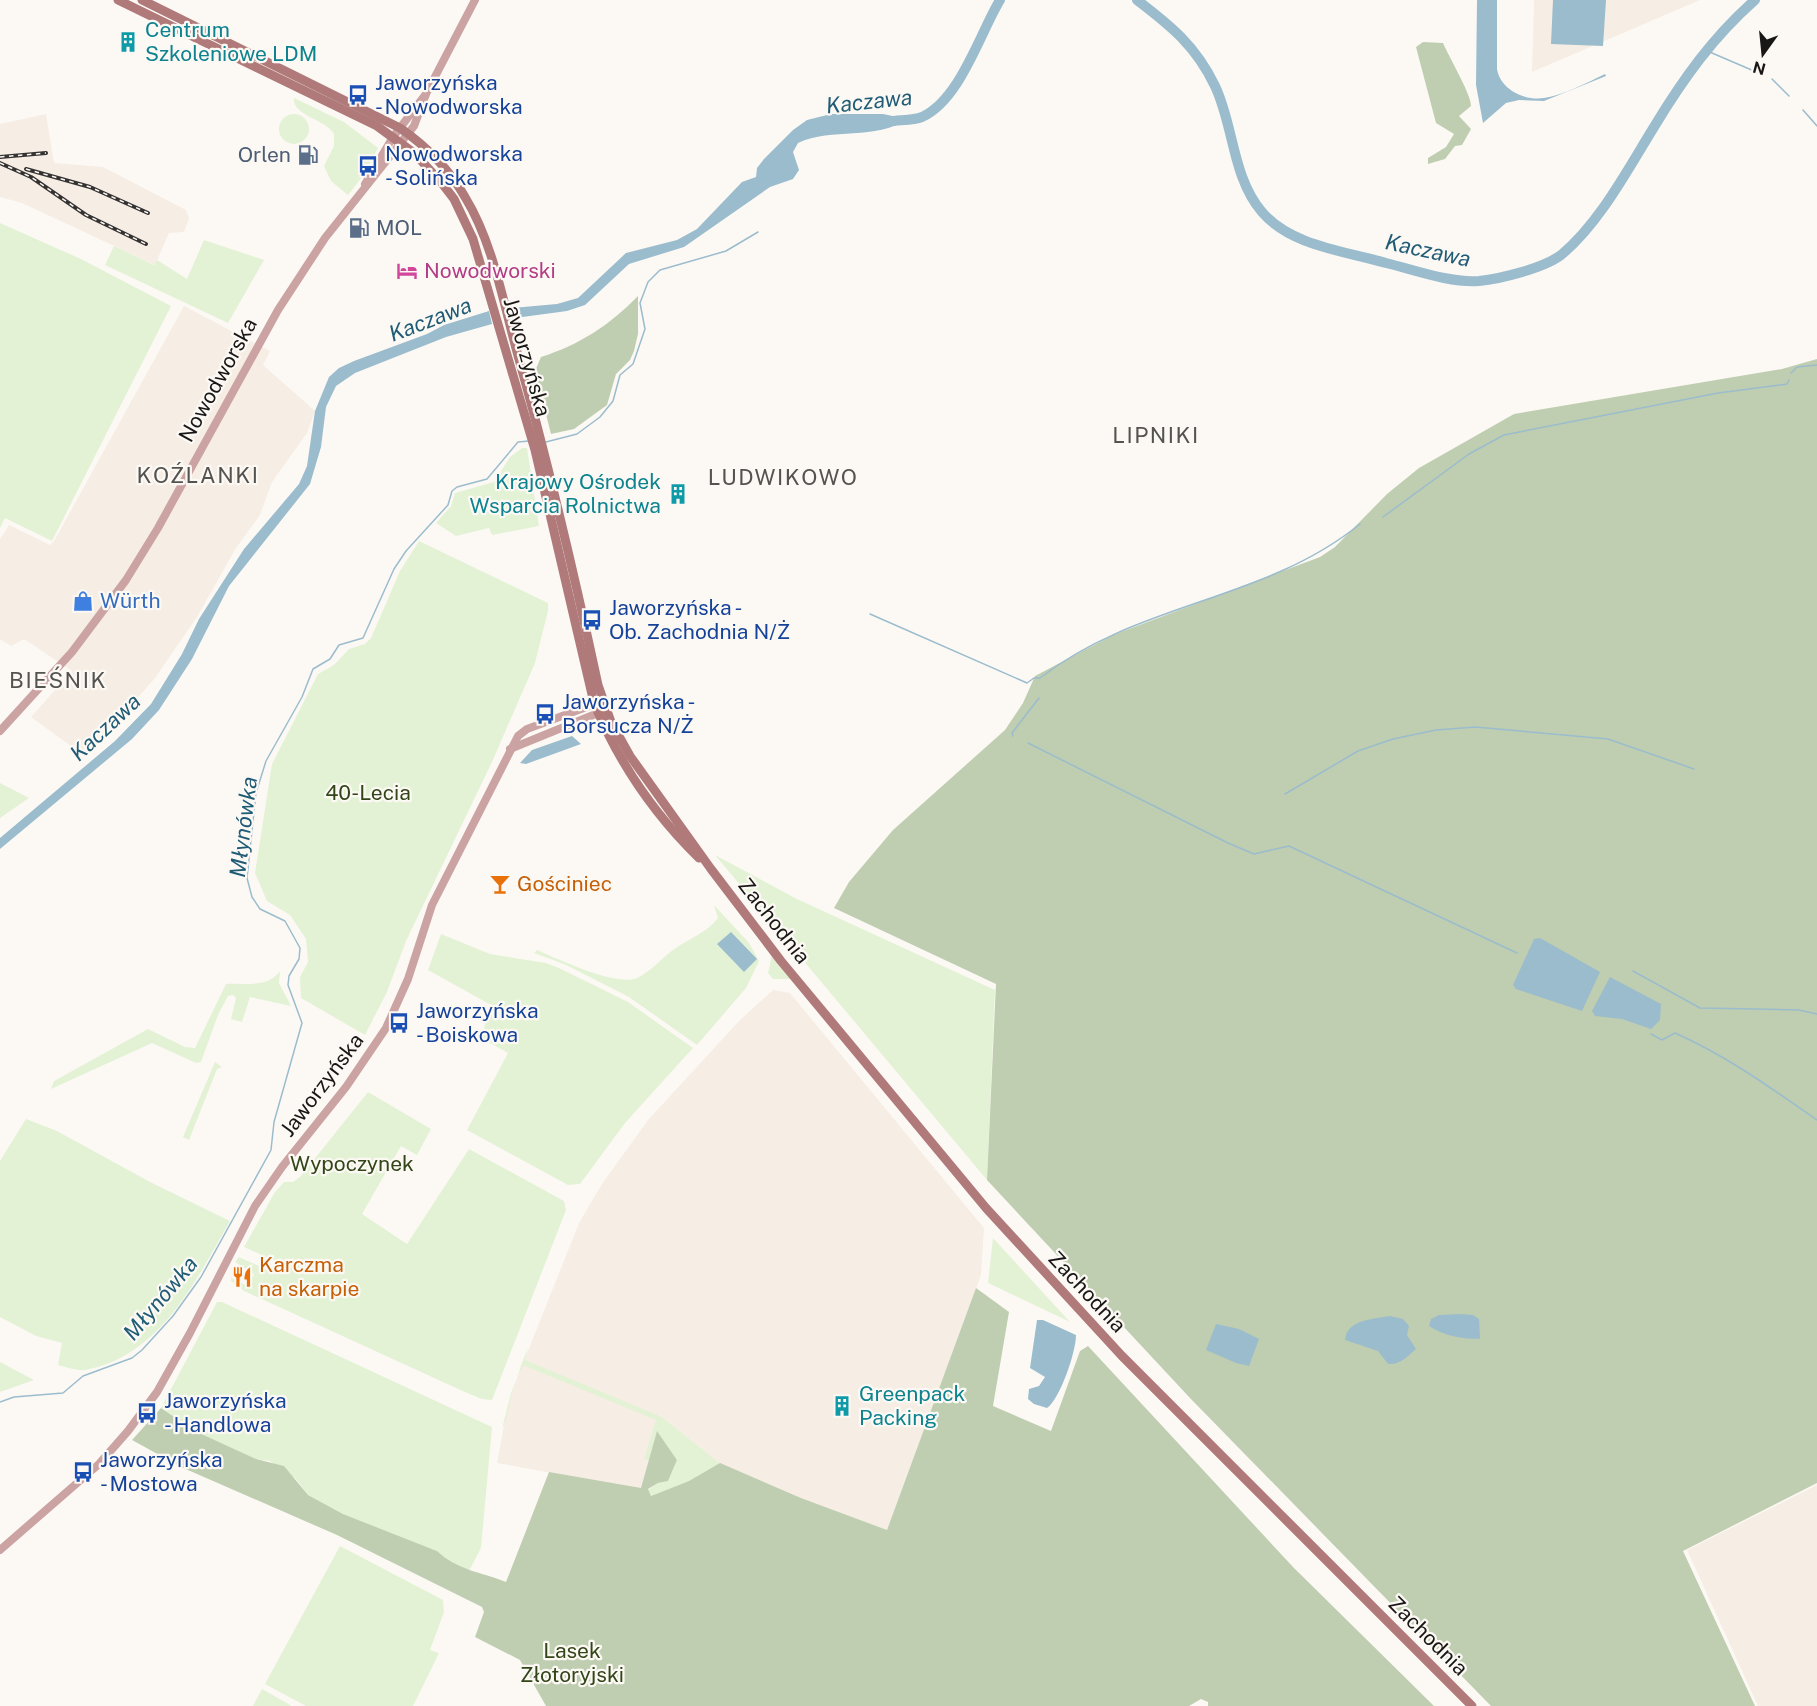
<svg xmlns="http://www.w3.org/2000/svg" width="1817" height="1706" font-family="'Public Sans',sans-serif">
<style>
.built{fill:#f6ede4}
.green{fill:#e3f2d4}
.forest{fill:#bfceb0}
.water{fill:#9bbccd}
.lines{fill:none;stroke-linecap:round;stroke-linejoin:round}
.stream{stroke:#9bbccd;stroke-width:1.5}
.river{stroke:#9bbccd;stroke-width:10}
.tertiary{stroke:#cba3a3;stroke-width:8}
.secondary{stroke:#b17a7a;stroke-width:9}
.rail-casing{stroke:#353332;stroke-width:4}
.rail{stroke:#fcf9f5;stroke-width:1.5;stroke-dasharray:4.5;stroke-linecap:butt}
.labels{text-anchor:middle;stroke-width:4.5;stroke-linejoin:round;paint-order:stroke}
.culture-label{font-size:21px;fill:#0d838f;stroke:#fcf9f5;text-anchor:start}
.transit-label{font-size:21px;fill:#164399;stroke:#fcf9f5;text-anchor:start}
.service-label{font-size:21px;fill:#4e5e75;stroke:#fcf9f5;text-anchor:end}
.hotel-label{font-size:21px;fill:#b23c85;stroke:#fcf9f5;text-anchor:start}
.street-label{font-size:21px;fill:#181716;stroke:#fcf9f5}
.shop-label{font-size:21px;fill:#366cbe;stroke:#fcf9f5;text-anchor:start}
.park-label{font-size:21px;fill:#324518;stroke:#fcf9f5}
.food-label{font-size:21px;fill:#c56008;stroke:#fcf9f5;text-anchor:start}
.water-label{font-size:22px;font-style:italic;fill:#215c76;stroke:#fcf9f5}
.neighbourhood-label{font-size:22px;letter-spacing:1.5px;fill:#555350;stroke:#fcf9f5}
</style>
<rect width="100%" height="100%" fill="#fcf9f5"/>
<!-- built -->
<g class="built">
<path d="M1534 0H1700L1532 72Z"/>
<path d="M46 114 54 163 103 167 186 210 189 218 184 232 169 233 155 265 22 203 0 197V124Z"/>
<path d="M184 306 270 351 263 365 315 411 307 433 272 482 260 515 236 548 197 617 155 678 86 757 31 717 72 671 24 639 11 646 0 639V539L9 525 50 545 54 541Z"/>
<path d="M773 990 790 993 984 1228 981 1275 887 1530 801 1498 721 1464 662 1417 658 1415 661 1417 641 1489 497 1463 506 1415 514 1386 579 1223 602 1184 648 1120 740 1020Z"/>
<path d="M1817 1485V1706H1758L1687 1550Z"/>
</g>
<!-- green -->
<g class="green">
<path d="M294 98 344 122 378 148 362 177 348 195 331 181 324 166 334 146V134C326 119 292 116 294 98Z"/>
<circle cx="294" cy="129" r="15"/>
<path d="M0 223 81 259 171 306 52 541 5 518 0 528Z"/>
<path d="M204 240 264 260 228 323 105 265 114 246 154 265 157 260 187 279Z"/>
<path d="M522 448H527L539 526 492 535 489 528 456 536 436 523 451 506 455 493 494 482 510 457Z"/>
<path d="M419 541 548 603V611L535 663 492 762 406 941 387 992 365 1035 301 998 300 977 308 962 306 939 290 915 267 901 255 873 272 764 318 674 334 665 349 649 365 644 371 638 400 571Z"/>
<path d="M0 783 29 798 0 818Z"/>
<path d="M715 855 797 899 995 990 987 1180Z"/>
<path d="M714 905 749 943 759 961 746 988 697 1045 629 997 564 964 534 953 537 950C558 959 617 987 637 978 650 972 661 959 673 950 688 939 707 933 718 918Z"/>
<path d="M441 934 490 954 546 963 559 968 628 1002 693 1048 625 1123 580 1184 568 1185 467 1130 508 1053 481 1038 491 1005 428 970Z"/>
<path d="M772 955 792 979H773L768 973Z"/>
<path d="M280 971 279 983 291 1006 250 997 242 1022 231 1019 236 998 233 995 228 996 218 1015 201 1062 196 1063 152 1043 51 1089 54 1081 148 1029 185 1047 195 1048 226 984C245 983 268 988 280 971Z"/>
<path d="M215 1062 222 1067 217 1069 189 1140 183 1137Z"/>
<path d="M368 1092 431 1129 417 1155 401 1146 362 1214 407 1244 469 1149 564 1201 566 1210 492 1400 482 1399 467 1393 244 1291 231 1281V1278L248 1286 254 1274 235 1262 239 1257 270 1271 275 1261 244 1247 275 1192 284 1182H293L300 1177Z"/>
<path d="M26 1119 57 1131 150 1182 230 1221C196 1280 160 1357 85 1370 77 1371 66 1367 58 1365L62 1343 36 1336 0 1317V1161Z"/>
<path d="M993 1238 1070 1322 988 1283Z"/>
<path d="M217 1302H222L492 1427 481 1548 469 1571 448 1561 437 1551 343 1514 308 1495 296 1479 270 1461 256 1459 195 1431 161 1408Z"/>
<path d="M528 1347 525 1360 662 1417 721 1464 689 1481 651 1496 648 1490 658 1483 668 1481 677 1460 657 1431 649 1460 644 1459 656 1420 525 1366 526 1363C510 1379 511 1413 502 1429L511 1393Z"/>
<path d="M0 1362 34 1380 0 1392Z"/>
<path d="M340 1546 443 1600 444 1612 430 1650 439 1653 413 1706H306L265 1684Z"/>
<path d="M262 1689 290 1705 291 1706H253Z"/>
</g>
<!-- forest -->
<g class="forest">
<path d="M1423 42 1443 43C1449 57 1472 96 1471 106L1459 116 1471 129 1462 145 1455 146 1445 159 1428 164V158L1446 147 1454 134 1436 123 1416 47Z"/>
<path d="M638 296V334L634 351 630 360 616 374 607 405 574 429 551 434 535 371 541 357C579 345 610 325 638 296Z"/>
<path d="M1817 359V1483L1683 1551 1755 1706H1491L1190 1398 987 1180 996 984 834 908 849 882 893 830 1005 730 1023 703 1035 676 1113 635 1320 557 1335 547 1387 494 1419 468 1514 414 1782 369Z"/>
<path d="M976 1288 1009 1312 993 1406 1051 1431 1080 1351 1088 1346 1294 1568 1434 1706H1208V1702L1201 1699 1189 1706H546L520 1660 475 1637 484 1612 482 1607 337 1535 181 1467 132 1440 161 1408 195 1431 256 1459 284 1466 308 1495 343 1514 437 1551C457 1570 481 1572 506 1582L549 1472 641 1488 657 1431 677 1460 668 1481 658 1483 648 1489 651 1496 689 1481 720 1463 801 1498 887 1530Z"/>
</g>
<!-- water -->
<g class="water">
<path d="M1477 0H1497V69C1500 89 1524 101 1544 98 1564 95 1586 83 1605 74L1606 76 1544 101 1519 100 1506 103 1483 123 1476 85Z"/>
<path d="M1553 0H1606L1603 46 1551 44Z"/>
<path d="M831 114H883L907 119C876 141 832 127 798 143L793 152 799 170 793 179 770 187 684 247 629 264 585 305 567 311 515 318 512 308 557 304 578 298 626 253 677 240 697 229 742 182 756 177 757 168 764 159 793 130 807 120Z"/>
<path d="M489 311 492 324 446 337 355 373 336 386 326 407 321 447 310 484 229 586 192 659 159 710 132 739 0 849V838L115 741 151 704 182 654 199 619 244 549 299 484 307 466 315 411 329 377 339 368 354 361 427 334 444 325Z"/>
<path d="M572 736 581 744 526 764 520 763 532 750Z"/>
<path d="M731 932 757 959 744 972 717 944Z"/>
<path d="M1540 938 1600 972 1582 1011 1516 989 1513 985 1534 939Z"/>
<path d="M1610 977 1661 1004 1660 1020 1651 1029 1622 1019 1595 1016 1592 1011Z"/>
<path d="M1461 1314 1473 1315 1479 1319 1480 1339C1462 1339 1444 1336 1429 1326L1431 1319 1439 1315Z"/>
<path d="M1390 1316 1403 1319 1409 1326 1407 1335 1416 1349C1407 1357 1400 1365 1388 1364L1378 1351 1345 1340C1347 1319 1374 1319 1390 1316Z"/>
<path d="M1037 1320H1043L1076 1335C1076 1352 1060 1399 1047 1408L1034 1404 1028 1399 1029 1389 1039 1386 1045 1377 1030 1368Z"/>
<path d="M1216 1324 1239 1329 1259 1339 1249 1366 1236 1363 1206 1350Z"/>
</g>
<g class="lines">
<!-- stream -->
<g class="stream">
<path d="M1705 50 1761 74"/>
<path d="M1772 79 1789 96"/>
<path d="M1803 110 1817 126"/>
<path d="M1791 373 1797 367 1817 365"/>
<path d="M546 442 577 434 600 417 613 401 620 375 633 364 645 329 640 303 648 282 660 270 726 251 758 232"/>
<path d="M1383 517 1469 454 1504 435 1718 393 1787 384 1789 380"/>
<path d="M870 614 1027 683 1034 678H1040C1139 601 1264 602 1360 524"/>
<path d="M1013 736 1012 733 1039 698"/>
<path d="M1028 743 1228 843 1254 854 1289 846 1517 953"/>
<path d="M1285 794 1358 751 1393 739 1436 730 1475 727 1608 739 1694 769"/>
<path d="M1633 971 1700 1008 1799 1010 1817 1014"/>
<path d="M1651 1034 1662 1040 1675 1033C1727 1056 1771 1088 1817 1120"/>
<path d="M0 1402 14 1397 63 1393 83 1376 132 1358 142 1350 173 1316 201 1277 271 1150 274 1122 302 1023 288 985 289 976 299 959 300 948 285 921 260 909 252 897 247 878 256 793 266 761 302 697 313 669 330 659 339 645 363 638 394 569 406 551 448 505 452 491 457 487 487 479 518 442 529 441"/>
</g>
<!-- river -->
<g class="river">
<path d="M1137 0C1171 26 1196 46 1215 86 1234 126 1232 177 1262 212 1291 246 1345 251 1386 263 1415 270 1449 283 1479 281 1500 279 1544 268 1561 255 1599 224 1628 169 1654 127 1683 79 1713 37 1755 0"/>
<path d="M894 121C903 120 914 120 922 117 960 100 980 33 1000 0"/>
</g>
<!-- tertiary -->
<g class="tertiary">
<path d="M365 184 393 137 426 94 475 0"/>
<path d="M0 731 72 652 126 580 158 528 278 310 325 238 414 126 426 94"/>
<path d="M510 749 603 711"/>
<path d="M0 1550 99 1464 128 1431 157 1392 190 1333 255 1206 282 1167 346 1087 386 1028 408 979 432 905 518 736 527 729 600 702"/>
</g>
<!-- secondary -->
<g class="secondary">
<path d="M118 0 377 126 414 153 441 182 454 199 473 239 535 450 594 703C618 761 654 814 699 858"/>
<path d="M142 0 400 128C426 146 449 169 465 197 493 243 503 301 517 352 548 462 574 573 598 685L611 722 630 756 711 869 781 961 986 1208 1122 1356 1472 1706"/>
</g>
<!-- rail casing -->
<g class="rail-casing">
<g id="rail">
<path d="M0 157 46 153"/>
<path d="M0 163 31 177 86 215 146 244"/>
<path d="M26 169 90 187 148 213"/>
</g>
</g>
<!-- rail -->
<use href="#rail" class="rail"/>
</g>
<!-- icons -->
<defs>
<g id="building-bare" transform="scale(1.62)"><path d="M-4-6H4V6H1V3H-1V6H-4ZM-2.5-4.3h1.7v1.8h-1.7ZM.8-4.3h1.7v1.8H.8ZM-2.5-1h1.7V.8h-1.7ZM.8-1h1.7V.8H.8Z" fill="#0f9aa8" stroke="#fcf9f5" stroke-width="2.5" paint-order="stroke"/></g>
<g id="bus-bare" transform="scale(1.62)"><path d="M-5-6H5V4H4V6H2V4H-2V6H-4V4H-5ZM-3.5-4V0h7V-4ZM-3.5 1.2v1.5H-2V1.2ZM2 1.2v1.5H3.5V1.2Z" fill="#1a4fb4" stroke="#fcf9f5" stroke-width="2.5" paint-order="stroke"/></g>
<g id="fuel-bare" transform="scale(1.62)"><path d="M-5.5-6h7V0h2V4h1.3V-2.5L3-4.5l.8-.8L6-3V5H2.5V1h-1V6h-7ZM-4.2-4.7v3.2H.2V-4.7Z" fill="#5c6f8a" stroke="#fcf9f5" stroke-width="2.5" paint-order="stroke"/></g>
<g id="hotel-bare" transform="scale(1.62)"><path d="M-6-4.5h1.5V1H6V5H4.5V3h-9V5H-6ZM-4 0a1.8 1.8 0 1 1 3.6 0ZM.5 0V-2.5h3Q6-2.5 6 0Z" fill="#d1479c" stroke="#fcf9f5" stroke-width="2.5" paint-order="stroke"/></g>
<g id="shop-bare" transform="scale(1.62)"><path d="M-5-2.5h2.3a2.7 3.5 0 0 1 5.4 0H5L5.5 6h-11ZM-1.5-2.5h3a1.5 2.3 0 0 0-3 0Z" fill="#3f7fe0" stroke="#fcf9f5" stroke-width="2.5" paint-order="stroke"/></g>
<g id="bar-bare" transform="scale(1.62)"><path d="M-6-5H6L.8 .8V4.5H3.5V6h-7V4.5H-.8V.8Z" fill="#e8710a" stroke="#fcf9f5" stroke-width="2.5" paint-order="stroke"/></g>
<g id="restaurant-bare" transform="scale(1.62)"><path d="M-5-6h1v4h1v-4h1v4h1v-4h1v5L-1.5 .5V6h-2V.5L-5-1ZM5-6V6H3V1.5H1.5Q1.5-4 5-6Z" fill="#e8710a" stroke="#fcf9f5" stroke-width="2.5" paint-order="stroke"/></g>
</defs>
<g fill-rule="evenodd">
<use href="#building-bare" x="128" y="42"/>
<use href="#bus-bare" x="358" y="95"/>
<use href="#fuel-bare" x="308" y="155"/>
<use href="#bus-bare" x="368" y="166"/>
<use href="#fuel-bare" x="359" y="228"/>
<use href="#hotel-bare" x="407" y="271"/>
<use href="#building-bare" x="678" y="494"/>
<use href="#shop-bare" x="83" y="601"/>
<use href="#bus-bare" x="592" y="620"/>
<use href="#bus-bare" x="545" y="714"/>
<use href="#bar-bare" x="500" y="884"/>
<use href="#bus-bare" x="399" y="1023"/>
<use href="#restaurant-bare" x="242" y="1277"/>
<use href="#building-bare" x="842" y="1406"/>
<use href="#bus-bare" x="147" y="1413"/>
<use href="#bus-bare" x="83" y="1472"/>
</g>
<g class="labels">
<!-- culture labels -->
<g class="culture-label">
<text x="145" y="37">Centrum<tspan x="145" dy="24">Szkoleniowe LDM</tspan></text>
<text x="661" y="489" text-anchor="end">Krajowy Ośrodek<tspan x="661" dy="24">Wsparcia Rolnictwa</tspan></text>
<text x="859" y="1401">Greenpack<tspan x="859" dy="24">Packing</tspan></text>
</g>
<!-- transit labels -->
<g class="transit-label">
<text x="375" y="90">Jaworzyńska<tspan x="375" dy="24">- Nowodworska</tspan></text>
<text x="385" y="161">Nowodworska<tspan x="385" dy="24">- Solińska</tspan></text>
<text x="609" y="615">Jaworzyńska -<tspan x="609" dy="24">Ob. Zachodnia N/Ż</tspan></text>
<text x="562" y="709">Jaworzyńska -<tspan x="562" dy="24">Borsucza N/Ż</tspan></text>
<text x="416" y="1018">Jaworzyńska<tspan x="416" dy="24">- Boiskowa</tspan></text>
<text x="164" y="1408">Jaworzyńska<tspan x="164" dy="24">- Handlowa</tspan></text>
<text x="100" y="1467">Jaworzyńska<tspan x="100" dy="24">- Mostowa</tspan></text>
</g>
<!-- service labels -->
<g class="service-label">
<text x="291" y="162">Orlen</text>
<text x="376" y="235" text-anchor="start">MOL</text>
</g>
<!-- hotel labels -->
<g class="hotel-label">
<text x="424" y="278">Nowodworski</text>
</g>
<!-- street labels -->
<g class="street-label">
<text transform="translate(527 357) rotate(74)" y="7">Jaworzyńska</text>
<text transform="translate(218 380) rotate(-61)" y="7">Nowodworska</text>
<text transform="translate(774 921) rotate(52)" y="7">Zachodnia</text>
<text transform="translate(322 1085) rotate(-53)" y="7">Jaworzyńska</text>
<text transform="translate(1087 1292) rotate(47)" y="7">Zachodnia</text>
<text transform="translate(1428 1636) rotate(45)" y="7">Zachodnia</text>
</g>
<!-- shop labels -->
<g class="shop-label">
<text x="100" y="608">Würth</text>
</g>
<!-- park labels -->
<g class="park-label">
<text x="368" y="800">40-Lecia</text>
<text x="352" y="1171">Wypoczynek</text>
<text x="572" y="1658">Lasek<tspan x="572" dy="24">Złotoryjski</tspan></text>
</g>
<!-- food labels -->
<g class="food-label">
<text x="517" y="891">Gościniec</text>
<text x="259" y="1272">Karczma<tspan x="259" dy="24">na skarpie</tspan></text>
</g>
<!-- water labels -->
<g class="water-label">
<text transform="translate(869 101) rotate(-6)" y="8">Kaczawa</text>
<text transform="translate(1428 250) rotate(12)" y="8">Kaczawa</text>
<text transform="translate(430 319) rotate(-21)" y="8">Kaczawa</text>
<text transform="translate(105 727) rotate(-43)" y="8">Kaczawa</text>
<text transform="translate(243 827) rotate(-83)" y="8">Młynówka</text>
<text transform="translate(160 1298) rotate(-50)" y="8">Młynówka</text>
</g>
<!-- neighbourhood labels -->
<g class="neighbourhood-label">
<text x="1156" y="443">LIPNIKI</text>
<text x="198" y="483">KOŹLANKI</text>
<text x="783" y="485">LUDWIKOWO</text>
<text x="58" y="688">BIEŚNIK</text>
</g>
</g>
<!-- north arrow -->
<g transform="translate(1763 54) rotate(195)" stroke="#fcf9f5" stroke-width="4.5" paint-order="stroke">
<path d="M0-4.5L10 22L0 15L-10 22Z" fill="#181716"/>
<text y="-9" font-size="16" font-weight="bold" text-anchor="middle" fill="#181716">N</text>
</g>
</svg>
